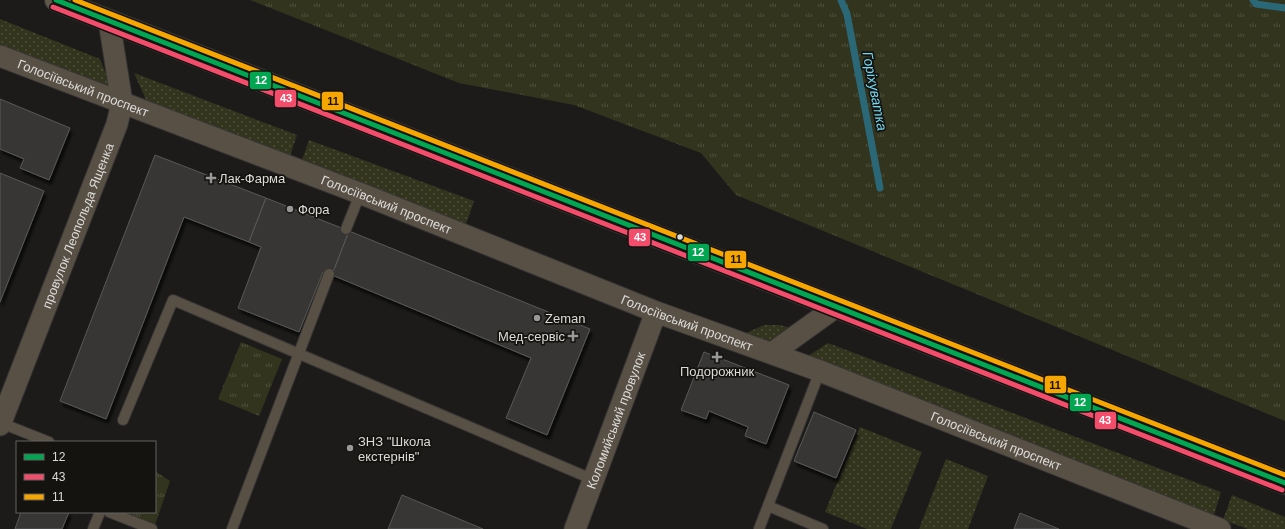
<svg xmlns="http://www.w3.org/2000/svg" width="1285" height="529" font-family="Helvetica,sans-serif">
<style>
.grass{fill:url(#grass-dots)}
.park{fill:url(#park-tufts)}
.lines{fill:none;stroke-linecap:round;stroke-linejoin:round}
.stream{stroke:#2b6877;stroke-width:7}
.building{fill:#373636;stroke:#585856;filter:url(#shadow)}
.service-casing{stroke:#373635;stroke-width:12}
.minor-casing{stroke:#373635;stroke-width:23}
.trunk-casing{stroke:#373635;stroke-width:24}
.service{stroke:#585045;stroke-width:10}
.minor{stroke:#585045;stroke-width:21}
.trunk{stroke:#60584a;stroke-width:22}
.bus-1-casing{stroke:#141310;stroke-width:8}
.bus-2-casing{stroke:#141310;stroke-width:8}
.bus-3-casing{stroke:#141310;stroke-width:8}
.bus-1{stroke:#00a651;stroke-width:5}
.bus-2{stroke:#f44d6c;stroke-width:5}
.bus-3{stroke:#f7a600;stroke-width:5}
.poi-dot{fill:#989896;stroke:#141310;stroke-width:1.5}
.bus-dot{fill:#dbdbd8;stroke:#141310;stroke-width:1.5}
.labels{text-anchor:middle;stroke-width:3.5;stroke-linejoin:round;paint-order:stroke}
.street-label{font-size:13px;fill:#dbdbd8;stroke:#141310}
.poi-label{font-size:13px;fill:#dbdbd8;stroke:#141310;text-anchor:start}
.water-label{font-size:14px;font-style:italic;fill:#72d8f1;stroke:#141310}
.line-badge{stroke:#141310;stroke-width:1.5}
.badge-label{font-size:11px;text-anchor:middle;font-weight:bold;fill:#fff}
.pale-badge-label{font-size:11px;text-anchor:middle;font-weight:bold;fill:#111}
</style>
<defs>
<pattern id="grass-dots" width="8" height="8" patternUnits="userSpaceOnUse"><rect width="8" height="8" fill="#33341d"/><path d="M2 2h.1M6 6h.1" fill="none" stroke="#50513d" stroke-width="1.8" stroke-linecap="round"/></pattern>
<pattern id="park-tufts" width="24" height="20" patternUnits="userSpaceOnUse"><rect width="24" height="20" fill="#33341d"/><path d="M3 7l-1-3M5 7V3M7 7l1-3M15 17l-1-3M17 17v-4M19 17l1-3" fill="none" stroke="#50513d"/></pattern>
<filter id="shadow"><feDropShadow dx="2.5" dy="4.5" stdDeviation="1" flood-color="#0009"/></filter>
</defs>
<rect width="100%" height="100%" fill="#1c1b1a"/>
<!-- grass -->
<g class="grass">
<path d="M0 19 100 59 112 89 0 45Z"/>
<path d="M134 73 297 135 290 156 148 104Z"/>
<path d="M309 140 474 201 465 227 301 163Z"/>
<path d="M764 325H779L796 329 774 345 744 334Z"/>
<path d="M828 343 1221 492 1214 515 808 356Z"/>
<path d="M860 427 922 452 891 529H867L825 512Z"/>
<path d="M946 459 988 476 968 529H919Z"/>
<path d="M1232 495 1285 517V529H1248L1223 520Z"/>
</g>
<!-- park -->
<g class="park">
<path d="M250 0H1285V421L736 195 701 153 574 105 459 83Z"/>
<path d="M241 342 282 359 259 416 218 399Z"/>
<path d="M155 471 170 481 155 525 122 512H155Z"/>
</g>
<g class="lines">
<!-- stream -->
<g class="stream">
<path d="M841 0 847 14 880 188"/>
<path d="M1253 0 1256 4 1285 8"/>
</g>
</g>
<!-- building -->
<g class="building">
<path d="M0 99 70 128 49 180 20 168 24 159 0 149Z"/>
<path d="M155 155 266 198 249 242 184 217 106 419 60 401Z"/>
<path d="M0 173 44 191 0 302Z"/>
<path d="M266 198 349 231 332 275 323 272 299 332 238 308 261 247 249 242Z"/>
<path d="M349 231 590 329 547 435 506 418 531 358 332 275Z"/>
<path d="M704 352 789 385 766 444 745 436 748 427 709 411 706 419 681 410Z"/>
<path d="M814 412 856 430 836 478 794 461Z"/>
<path d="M402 495 483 529H388Z"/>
<path d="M21 512H69L62 529H15Z"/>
<path d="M1020 513 1059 529H1014Z"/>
</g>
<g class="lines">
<!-- service casing -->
<g class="service-casing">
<g id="service">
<path d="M346 229 360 194"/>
<path d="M123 420 173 300 594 480"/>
<path d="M1 423 49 442"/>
<path d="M768 506 823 529"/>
<path d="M109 512 152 529"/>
<path d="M93 529 100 512"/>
<path d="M232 529 329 274"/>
<path d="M759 529 820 371"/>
</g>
</g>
<!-- minor casing -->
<g class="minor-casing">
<g id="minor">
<path id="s1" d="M0 56 367 196 656 312 820 371 1220 529"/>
<path d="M772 353 836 307"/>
<path id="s2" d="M0 425 117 124 122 103 109 21"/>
<path id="s3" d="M575 529 656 312"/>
</g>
</g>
<!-- trunk casing -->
<g class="trunk-casing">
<path id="trunk" d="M56 0C466 162 875 322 1285 483"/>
</g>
<!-- service -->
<use href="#service" class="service"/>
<!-- minor -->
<use href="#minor" class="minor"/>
<!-- trunk -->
<use href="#trunk" class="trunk"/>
<!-- bus-1 casing -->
<g class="bus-1-casing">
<path id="bus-1" d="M56 0 1285 483"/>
</g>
<!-- bus-2 casing -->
<g class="bus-2-casing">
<path id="bus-2" d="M53 7 1282 490"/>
</g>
<!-- bus-3 casing -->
<g class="bus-3-casing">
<path id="bus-3" d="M75 0 1285 475"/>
</g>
<!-- bus-1 -->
<use href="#bus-1" class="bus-1"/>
<!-- bus-2 -->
<use href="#bus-2" class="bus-2"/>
<!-- bus-3 -->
<use href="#bus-3" class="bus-3"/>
</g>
<!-- markers -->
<g class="poi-dot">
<path d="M209 172h4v4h4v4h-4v4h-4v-4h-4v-4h4z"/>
<circle cx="290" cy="209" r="4"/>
<circle cx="537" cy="318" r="4"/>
<path d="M571 330h4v4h4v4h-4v4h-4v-4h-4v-4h4z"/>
<path d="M715 351h4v4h4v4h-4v4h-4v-4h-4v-4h4z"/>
<circle cx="350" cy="448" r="4"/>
</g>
<circle class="bus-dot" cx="680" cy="237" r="3.5"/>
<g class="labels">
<!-- street labels -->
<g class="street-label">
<text dy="5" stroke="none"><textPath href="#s1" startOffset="89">Голосіївський проспект</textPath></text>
<text dy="5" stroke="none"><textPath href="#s1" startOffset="414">Голосіївський проспект</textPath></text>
<text dy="5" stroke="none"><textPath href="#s2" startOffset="214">провулок Леопольда Ященка</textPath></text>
<text dy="5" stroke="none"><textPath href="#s1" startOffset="737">Голосіївський проспект</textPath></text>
<text dy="5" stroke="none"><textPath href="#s3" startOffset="116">Коломийський провулок</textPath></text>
<text dy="5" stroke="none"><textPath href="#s1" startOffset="1068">Голосіївський проспект</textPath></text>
</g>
<!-- poi labels -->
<g class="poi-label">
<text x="219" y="183">Лак-Фарма</text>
<text x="298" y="214">Фора</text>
<text x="545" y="323">Zeman</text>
<text x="565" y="341" text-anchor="end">Мед-сервіс</text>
<text x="717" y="376" text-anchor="middle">Подорожник</text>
<text x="358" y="446">ЗНЗ "Школа<tspan x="358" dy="15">екстернів"</tspan></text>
</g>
<!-- water labels -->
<g class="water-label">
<text transform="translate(875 91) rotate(79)" y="5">Горіхуватка</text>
</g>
</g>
<g class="line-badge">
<rect x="249" y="71" width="23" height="19" rx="4" fill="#00a651"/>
<rect x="274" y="89" width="23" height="19" rx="4" fill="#f44d6c"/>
<rect x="321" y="91" width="23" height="20" rx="4" fill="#f7a600"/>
<rect x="628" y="228" width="23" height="19" rx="4" fill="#f44d6c"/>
<rect x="687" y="243" width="23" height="19" rx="4" fill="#00a651"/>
<rect x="724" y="250" width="23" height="19" rx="4" fill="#f7a600"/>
<rect x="1044" y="375" width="23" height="19" rx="4" fill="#f7a600"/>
<rect x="1069" y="393" width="23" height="19" rx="4" fill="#00a651"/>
<rect x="1094" y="411" width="23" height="19" rx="4" fill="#f44d6c"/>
</g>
<g class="badge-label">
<text x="261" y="84">12</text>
<text x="286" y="102">43</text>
<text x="640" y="241">43</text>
<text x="698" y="256">12</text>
<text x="1080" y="406">12</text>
<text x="1105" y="424">43</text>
</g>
<g class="pale-badge-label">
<text x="333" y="105">11</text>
<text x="736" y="263">11</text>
<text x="1055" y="389">11</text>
</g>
<!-- legend -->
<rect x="16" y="441" width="140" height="72" fill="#141310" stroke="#646360"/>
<rect x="24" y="454" width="20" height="6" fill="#00a651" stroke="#646360"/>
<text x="52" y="461" font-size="12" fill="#dbdbd8">12</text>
<rect x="24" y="474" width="20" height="6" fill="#f44d6c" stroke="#646360"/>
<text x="52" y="481" font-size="12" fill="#dbdbd8">43</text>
<rect x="24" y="494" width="20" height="6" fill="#f7a600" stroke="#646360"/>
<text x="52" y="501" font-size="12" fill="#dbdbd8">11</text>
</svg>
